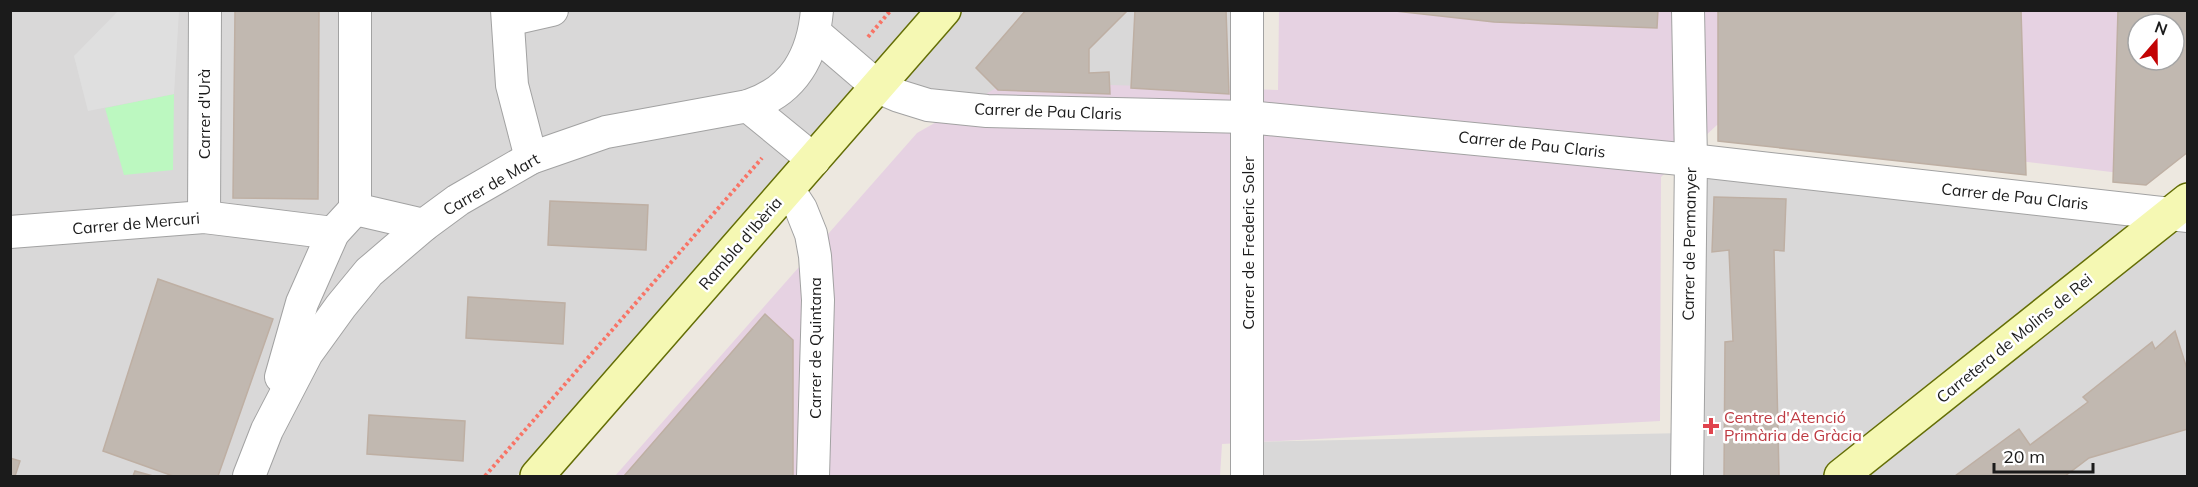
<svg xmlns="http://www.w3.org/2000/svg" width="2198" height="487" font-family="Mulish,sans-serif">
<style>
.residential{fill:#d9d8d8}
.industrial{fill:#e6d2e2;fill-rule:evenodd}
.park{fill:#bcf8c0}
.parking{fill:#dfdfdf}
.building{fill:#c1b8b0;stroke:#beafa3;stroke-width:1.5;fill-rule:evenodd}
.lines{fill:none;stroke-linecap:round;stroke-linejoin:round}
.street-casing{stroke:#a2a2a2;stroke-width:34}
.secondary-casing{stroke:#646e06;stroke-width:36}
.path{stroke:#f87466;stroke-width:4;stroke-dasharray:3 3;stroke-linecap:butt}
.street{stroke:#fff;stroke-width:32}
.secondary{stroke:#f5f8b3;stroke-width:33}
.health-dot{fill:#e0444e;stroke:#fff;stroke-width:2}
.labels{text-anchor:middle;stroke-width:5;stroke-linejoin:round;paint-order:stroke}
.street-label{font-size:16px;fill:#1b1b1b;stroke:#fff}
.health-label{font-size:16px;fill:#be3a42;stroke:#fff;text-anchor:start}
</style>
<rect width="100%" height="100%" fill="#ede8e0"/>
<!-- residential -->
<g class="residential">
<path d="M10 11H1247L1248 117 878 87 814 160 516 476H11Z"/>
<path d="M1691 160 2187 200V476H1248V442L1686 433Z"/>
</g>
<!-- industrial -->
<path class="industrial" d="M1279 11H2187L2145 176 1717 125 1661 177 1660 421 1222 444 1220 476H615L917 133 1007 82 1278 90ZM2138 24H2174V60H2138Z"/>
<!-- park -->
<path class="park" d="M174 94 173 170 124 175 105 108Z"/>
<!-- parking -->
<path class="parking" d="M119 10 179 11 174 94 88 111 74 56Z"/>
<!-- building -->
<g class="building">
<path d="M235 10H319L318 199 233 198Z"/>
<path d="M1026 10H1128L1089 49V73L1109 72 1110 94 998 90 976 68Z"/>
<path d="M1135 10H1226L1229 94 1131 88Z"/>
<path d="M1386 10H1658L1657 28 1494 22Z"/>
<path d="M1718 10H2021L2026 175 1718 141Z"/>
<path d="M2118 10H2188V152L2146 185 2113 182ZM2138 24H2174V60H2138Z"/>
<path d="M1714 197 1786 199 1784 251 1774 250 1779 476H1724L1725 342 1733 341 1729 250 1712 252Z"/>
<path d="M550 201 648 205 646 250 548 245Z"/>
<path d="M158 279 273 319 218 476H173L103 451Z"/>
<path d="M468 297 565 303 563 344 466 338Z"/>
<path d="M765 314 793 340V476H624Z"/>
<path d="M2175 331 2188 372V429L2089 458 2065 476H1955L2019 429 2030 445 2088 402 2083 397 2152 342 2155 349Z"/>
<path d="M369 415 465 421 463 461 367 454Z"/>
<path d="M10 458 20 461 15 476H10Z"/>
<path d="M135 471 153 476H133Z"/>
</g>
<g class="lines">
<!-- street casing -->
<g class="street-casing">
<g id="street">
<path d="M507 10 512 85 531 158"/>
<path d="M1247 10V476"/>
<path d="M508 20 552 10"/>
<path d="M815 33 878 87 899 96 928 105 987 111 1248 117 1691 160 2188 216"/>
<path d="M748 106 814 160"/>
<path d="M788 189 801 209 811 234 815 256 818 300 813 476"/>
<path d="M355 209 424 225"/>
<path d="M204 217 205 10"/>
<path d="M10 232 204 217 333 233"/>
<path d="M281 377 302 303 333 233 355 209V10"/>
<path d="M249 476 267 430 307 353 341 306 369 272 424 225 458 200 531 158 606 132 748 106C794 91 813 56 817 10"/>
<path d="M1687 476 1691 160 1688 10"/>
</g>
</g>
<!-- secondary casing -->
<g class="secondary-casing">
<g id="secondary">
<path d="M537 476 944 10"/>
<path d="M1841 476 2188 200"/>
</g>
</g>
<!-- path -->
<g class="path">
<path d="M868 37 891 10"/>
<path d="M485 476 762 158"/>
</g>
<!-- street -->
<use href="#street" class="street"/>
<!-- secondary -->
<use href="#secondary" class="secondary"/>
</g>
<!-- markers -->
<path class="health-dot" d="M1708 417h6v6h6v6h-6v6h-6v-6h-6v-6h6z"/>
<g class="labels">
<!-- street labels -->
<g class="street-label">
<text transform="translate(1048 111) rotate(2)" y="6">Carrer de Pau Claris</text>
<text transform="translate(204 114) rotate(-90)" y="6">Carrer d'Urà</text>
<text transform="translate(1532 144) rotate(6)" y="6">Carrer de Pau Claris</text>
<text transform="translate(491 184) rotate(-30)" y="6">Carrer de Mart</text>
<text transform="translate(2015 196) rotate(6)" y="6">Carrer de Pau Claris</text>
<text transform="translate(136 223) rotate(-5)" y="6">Carrer de Mercuri</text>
<text transform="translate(740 243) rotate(-49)" y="6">Rambla d'Ibèria</text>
<text transform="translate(1248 243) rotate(-90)" y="6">Carrer de Frederic Soler</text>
<text transform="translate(1689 244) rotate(-89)" y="6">Carrer de Permanyer</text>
<text transform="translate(2014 338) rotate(-39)" y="6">Carretera de Molins de Rei</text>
<text transform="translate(815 348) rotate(-90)" y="6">Carrer de Quintana</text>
</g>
<!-- health labels -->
<g class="health-label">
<text x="1724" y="423">Centre d'Atenció<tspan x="1724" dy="18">Primària de Gràcia</tspan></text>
</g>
</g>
<!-- border -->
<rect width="2198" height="487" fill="none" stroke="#1b1b1b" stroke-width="24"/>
<!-- north arrow -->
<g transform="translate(2156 42) rotate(20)"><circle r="28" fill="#ffffff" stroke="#a4a4a4" stroke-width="1.5"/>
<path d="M0-4.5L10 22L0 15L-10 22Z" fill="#c30304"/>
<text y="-9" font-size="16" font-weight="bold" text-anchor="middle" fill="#1b1b1b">N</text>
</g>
<!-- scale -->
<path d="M1994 463v9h99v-9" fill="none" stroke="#1b1b1b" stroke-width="3"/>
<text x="2003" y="463" font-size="18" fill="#1b1b1b" stroke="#ffffff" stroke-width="4.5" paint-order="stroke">20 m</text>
</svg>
